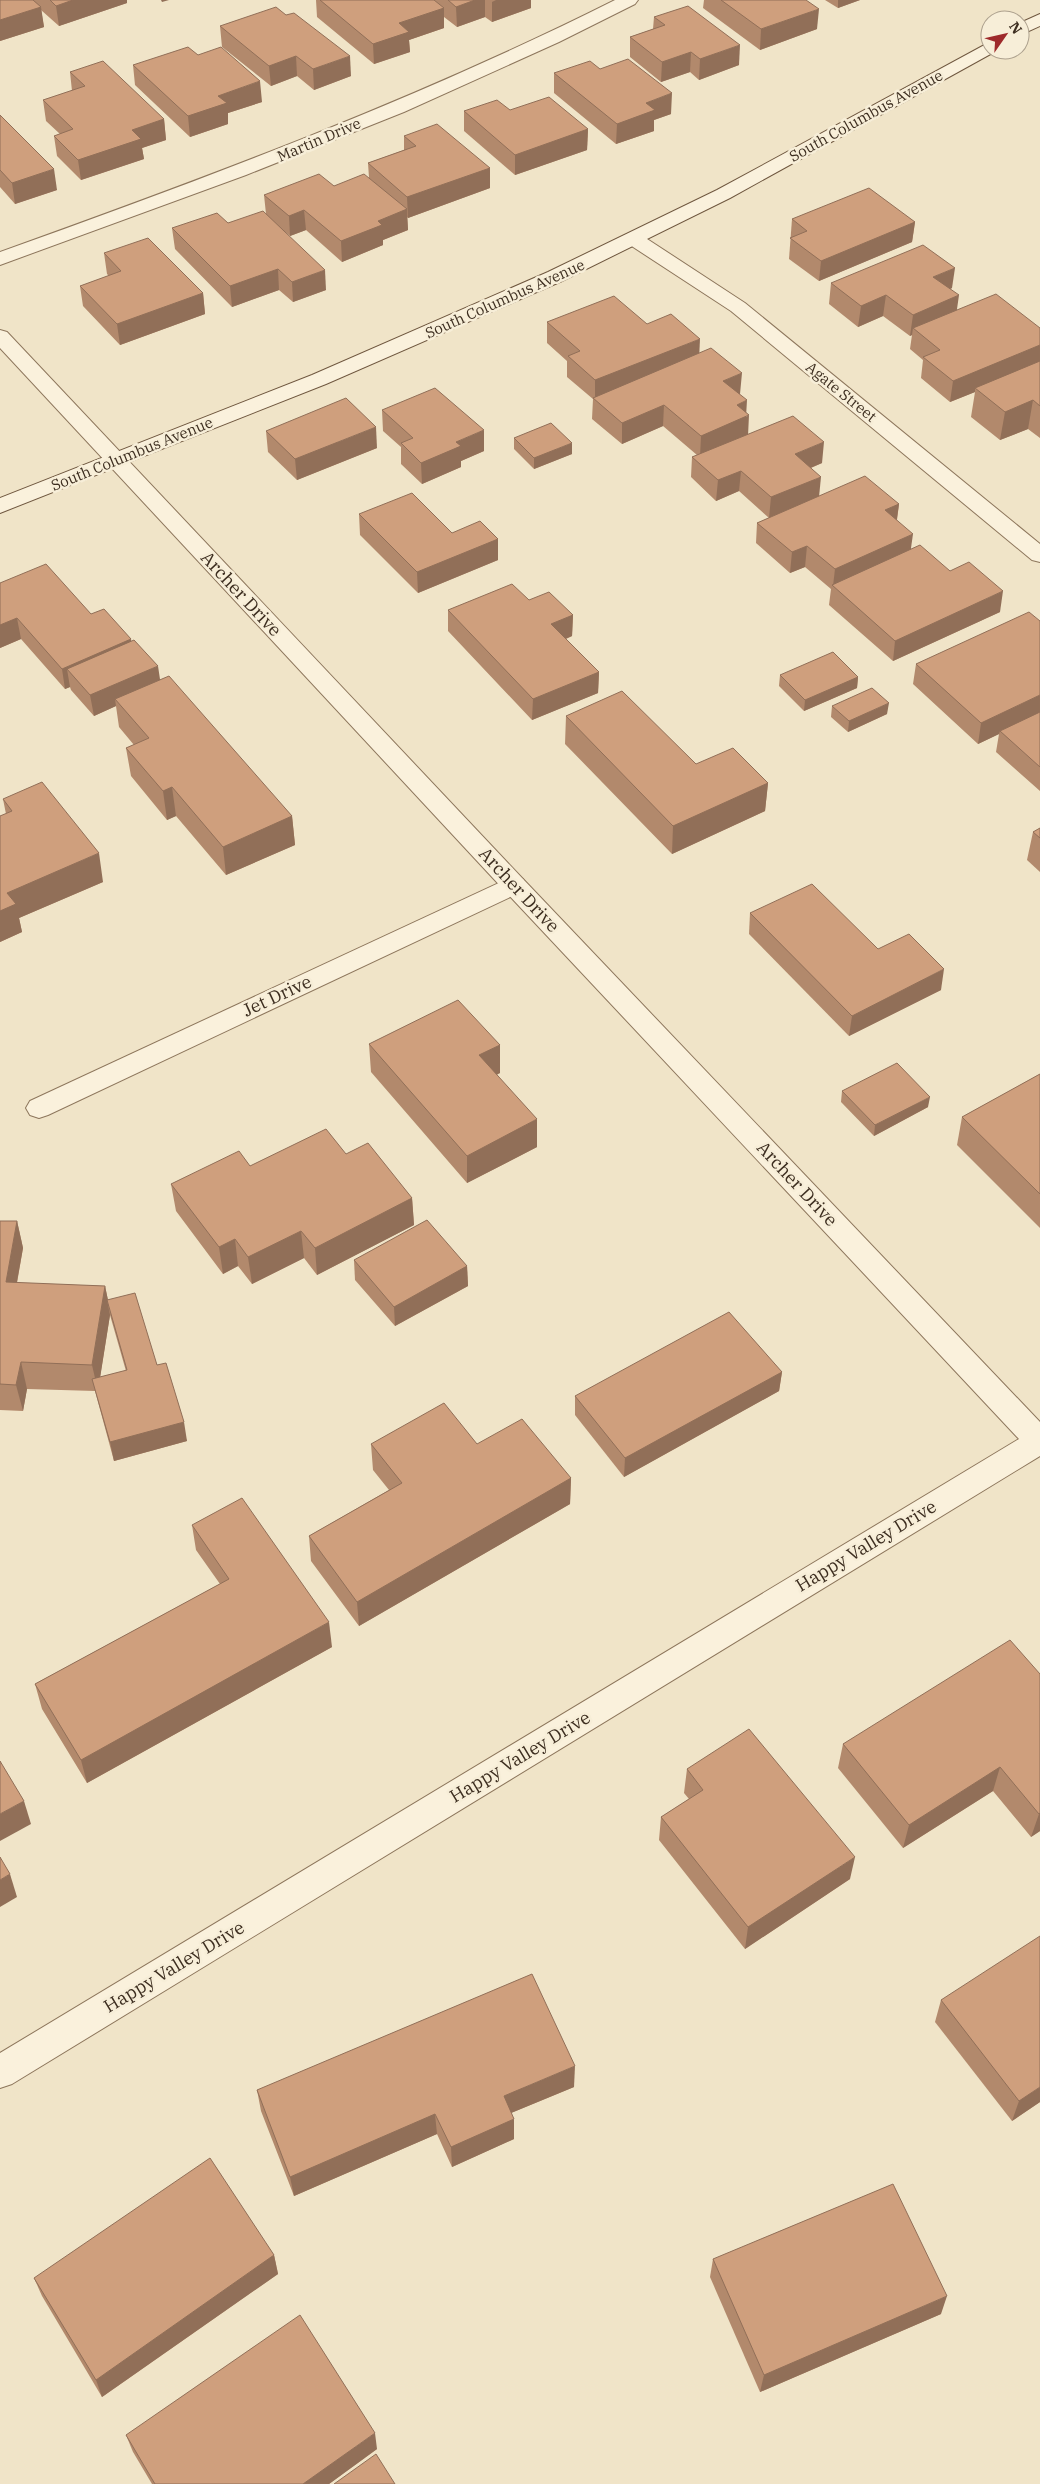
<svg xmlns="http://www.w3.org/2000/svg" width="1040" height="2484" font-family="'IBM Plex Serif',serif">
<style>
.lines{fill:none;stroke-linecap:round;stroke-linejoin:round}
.minor-casing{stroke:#8d765c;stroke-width:2}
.tertiary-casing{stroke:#8d765c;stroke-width:2}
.secondary-casing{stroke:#6f573f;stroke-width:2}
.minor{fill:#faf1dc;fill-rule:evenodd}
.tertiary{fill:#faf1dc;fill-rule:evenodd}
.secondary{fill:#faf1dc;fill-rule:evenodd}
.wall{fill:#b2896c;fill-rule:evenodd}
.shaded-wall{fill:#916f58}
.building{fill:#cf9f7d;stroke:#916f58}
.labels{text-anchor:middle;stroke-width:5;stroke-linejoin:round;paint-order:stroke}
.far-street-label{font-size:15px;fill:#3d2e20;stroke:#f7eed8}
.street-label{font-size:18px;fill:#3d2e20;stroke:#f7eed8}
</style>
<rect width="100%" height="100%" fill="#f0e4c8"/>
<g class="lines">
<!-- minor casing -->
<g class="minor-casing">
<g id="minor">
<path d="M615 0H638L635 4 559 42 404 112 246 175 0 265V252C209 177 416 100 615 0Z"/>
<path d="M634 233 641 235 745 303 1040 544V562L1032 560 731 311 627 243 624 239 627 235Z"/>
<path d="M514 876 523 879 526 885 523 891 48 1115 39 1118 30 1115 26 1108 30 1101Z"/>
</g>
</g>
<!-- tertiary casing -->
<g class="tertiary-casing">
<path id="tertiary" d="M0 330 7 332 523 879 1040 1422V1456L12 2084 0 2088V2053L1019 1439 505 891 0 348Z"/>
</g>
<!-- secondary casing -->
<g class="secondary-casing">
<g id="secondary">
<path d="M1040 14V26L1020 35V23Z"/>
<path d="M990 42V50L996 51 730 198 562 281 326 384 0 513V498L312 375 548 272 717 190Z"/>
</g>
</g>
<!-- minor -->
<use href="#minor" class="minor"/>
<!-- tertiary -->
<use href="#tertiary" class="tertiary"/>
<!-- secondary -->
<use href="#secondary" class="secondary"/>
</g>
<!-- wall -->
<g class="wall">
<path d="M0 0H127V3L59 26 41 10 44 27 0 41Z"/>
<path d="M316 0H531V8L492 22 485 17 457 27 444 17V28L409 40 410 52 374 64 317 17Z"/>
<path d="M704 0H806L817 29 760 50 703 8Z"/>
<path d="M825 0H860L838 8Z"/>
<path d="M654 17 739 65 699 80 690 72 661 82 630 57V37L653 29Z"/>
<path d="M220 26 351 76 314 90 297 76 271 86 222 47Z"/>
<path d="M198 55 262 102 228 113V124L190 137 135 85 133 65Z"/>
<path d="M600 69 671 114 654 120V131L616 144 554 93V73Z"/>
<path d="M70 72 164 119 166 140 142 148 144 159 81 180 57 156 54 136 60 134 46 121 43 100 72 91Z"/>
<path d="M510 110 588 129 587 150 515 175 464 131V111Z"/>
<path d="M0 115 57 190 15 204 0 187Z"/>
<path d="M404 136 490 168V188L408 218 407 217 408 230 383 240V245L342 262 306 230 290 236 284 231 326 290 293 302 279 290 232 307 175 249 172 228 228 223 266 214 264 195 334 186 369 178 368 163 404 150Z"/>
<path d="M792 219 915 222 912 242 819 281 789 259Z"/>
<path d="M104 253 203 293 205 314 120 345 83 306 80 286 109 276 107 274Z"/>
<path d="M831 283 952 288 950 289 957 311 1040 328V438L1028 429 1000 440 971 417 975 392 950 402 921 378 923 360 910 349 912 335 910 336 883 316 858 327 829 304Z"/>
<path d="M547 322 647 324 699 353 740 394 739 395 746 412 748 434 822 463 811 468 819 496 899 504 897 520 911 549 950 571 1000 612 893 661 829 605 831 589 805 567 790 573 756 543 757 523 769 518 739 491 716 501 691 477 692 457 697 455 663 426 622 444 592 419 593 399 567 377V361L547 343Z"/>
<path d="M382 410 484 451 461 461V467L422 484 401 464V447L383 431Z"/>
<path d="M266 431 377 448 297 480 268 452Z"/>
<path d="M514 438 572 454 534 469 514 449Z"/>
<path d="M359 514 452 533 498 539V560L418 593 360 535Z"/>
<path d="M0 583 131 641 160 680 292 816 295 845 226 875 176 816 167 820 131 776 126 748 134 745 119 727 116 706 94 716 71 690 70 687 65 689 21 639 0 648Z"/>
<path d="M529 600 573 615 572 636 566 639 599 672 598 693 532 720 448 631V610Z"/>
<path d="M1040 621V791L996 752 999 734 978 744 913 684 916 664Z"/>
<path d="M780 675 858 677 857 688 804 711 779 686Z"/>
<path d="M832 706 887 714 848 732 831 717Z"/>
<path d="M566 716 696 764 768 783 765 811 672 854 565 744Z"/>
<path d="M3 799 103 882 19 918 22 932 0 942V816L6 814Z"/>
<path d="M1040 828V872L1027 860 1033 832Z"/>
<path d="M750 913 878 949 941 990 849 1036 749 934Z"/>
<path d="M369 1044 500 1045V1073L497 1074 537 1147 467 1183 371 1072Z"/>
<path d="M1040 1074V1228L957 1145 962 1117Z"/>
<path d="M842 1091 928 1107 874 1136 841 1102Z"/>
<path d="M346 1154 412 1198 414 1225 317 1275 304 1258 252 1284 238 1266 223 1274 176 1211 171 1184 250 1166Z"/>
<path d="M0 1221H17L23 1248 17 1283 105 1286 108 1300 157 1365 187 1441 114 1461 95 1391 27 1389 23 1411 0 1410ZM110 1315 126 1371 100 1377Z"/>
<path d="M354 1260 467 1266 468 1286 395 1326 355 1280Z"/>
<path d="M782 1372 779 1391 624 1477 575 1415V1396Z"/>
<path d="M371 1444H477L571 1478 570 1504 359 1626 311 1561 309 1536 389 1490 373 1470Z"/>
<path d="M192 1525 332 1647 87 1783 42 1709 35 1684 220 1584 196 1550Z"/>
<path d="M1040 1674V1831L1031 1837 993 1791 903 1848 838 1768 843 1744Z"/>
<path d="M687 1769 850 1879 745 1949 659 1840 661 1817 689 1799 684 1793Z"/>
<path d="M941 2000 1040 2102 1012 2121 935 2022Z"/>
<path d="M574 2087 511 2113 514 2139 452 2167 437 2134 294 2196 261 2111 257 2090Z"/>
<path d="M274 2255 278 2274 102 2397 42 2296 34 2278Z"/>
<path d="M713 2259 941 2314 760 2392 710 2277Z"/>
<path d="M126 2435 377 2449 329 2484H152L133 2452Z"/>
</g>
<!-- shaded-wall -->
<g class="shaded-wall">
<path d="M73 0H127V3L59 26 56 6Z"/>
<path d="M161 0H169L162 2Z"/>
<path d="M475 0H485V17L457 27 456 7Z"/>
<path d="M496 0H531V8L492 22V2Z"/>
<path d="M838 0H860L838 8Z"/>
<path d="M41 7 44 27 0 41V20Z"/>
<path d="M444 8V28L409 40 410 52 374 64 373 44 399 23Z"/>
<path d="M819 9 817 29 760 50 761 29Z"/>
<path d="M740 45 739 65 699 80 700 59Z"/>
<path d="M691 52 690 72 661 82 662 62Z"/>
<path d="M296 56 297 76 271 86 269 66Z"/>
<path d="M350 56 351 76 314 90 313 69Z"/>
<path d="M260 81 262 102 228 113V124L190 137 188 116 218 96Z"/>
<path d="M672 93 671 114 654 120V131L616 144 617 124 646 103Z"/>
<path d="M164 119 166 140 142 148 144 159 81 180 78 160 132 130Z"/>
<path d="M588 129 587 150 515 175V155Z"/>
<path d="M490 168V188L408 218 407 197Z"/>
<path d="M54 169 57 190 15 204 12 183Z"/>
<path d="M407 209 408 230 383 240V245L342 262 341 241 378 221Z"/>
<path d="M304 210 306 230 290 236 289 216Z"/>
<path d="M915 222 912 242 819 281 821 261Z"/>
<path d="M955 268 952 288 931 298 933 277Z"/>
<path d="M278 269 279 290 232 307 230 286Z"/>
<path d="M325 270 326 290 293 302 292 282Z"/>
<path d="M203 293 205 314 120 345 117 324Z"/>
<path d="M886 295 883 316 858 327 861 306Z"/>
<path d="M959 295 956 316 913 328 912 335 910 336 913 315Z"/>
<path d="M700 339 699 360 595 400V380Z"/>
<path d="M1040 345V364L975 388V392L950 402 953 381Z"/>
<path d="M742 373 740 394 721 402 723 381Z"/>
<path d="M747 400 746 417 749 415 748 436 700 457 701 436 737 405Z"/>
<path d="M1033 400 1028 429 1000 440 1005 412Z"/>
<path d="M664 405 663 426 622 444V423Z"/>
<path d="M376 427 377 448 297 480 295 459Z"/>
<path d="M484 430V451L461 461V467L422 484 421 463 456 442Z"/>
<path d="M824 442 822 463 793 475 795 454Z"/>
<path d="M572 443V454L534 469V458Z"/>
<path d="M741 471 739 491 716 501 718 480Z"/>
<path d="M821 477 819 497 769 518 771 497Z"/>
<path d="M899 504 896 525 885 510Z"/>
<path d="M913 534 910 555 833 586 835 569Z"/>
<path d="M498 539V560L418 593 417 572Z"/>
<path d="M807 546 805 567 790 573 792 552Z"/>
<path d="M1003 591 1000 612 893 661 895 641Z"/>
<path d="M573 615 572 636 551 645V624Z"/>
<path d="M17 618 21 639 0 648V625Z"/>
<path d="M131 639 134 660 67 669 70 687 65 689 62 669Z"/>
<path d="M158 666 161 686 115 699 116 706 94 716 90 695Z"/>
<path d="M599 672 598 693 532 720 533 699Z"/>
<path d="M858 677 857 688 804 711 805 700Z"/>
<path d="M1040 695V714L1000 731 999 734 978 744 981 723Z"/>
<path d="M889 703 887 714 848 732 849 721Z"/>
<path d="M768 783 765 811 672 854 673 826Z"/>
<path d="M172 787 176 816 167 820 163 791Z"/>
<path d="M292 816 295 845 226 875 223 847Z"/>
<path d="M99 853 103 882 19 918 22 932 0 942V911L7 893Z"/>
<path d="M944 969 941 990 849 1036 852 1016Z"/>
<path d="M500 1045V1073L480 1083 479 1055Z"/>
<path d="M930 1097 928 1107 874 1136 875 1125Z"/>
<path d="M537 1119V1147L467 1183V1156Z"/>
<path d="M412 1198 414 1225 317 1275 315 1248Z"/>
<path d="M17 1221 23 1248 12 1309 6 1282Z"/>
<path d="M301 1231 304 1258 252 1284 248 1257Z"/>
<path d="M235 1239 238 1266 223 1274 219 1247Z"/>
<path d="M467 1266 468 1286 395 1326 394 1307Z"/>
<path d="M105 1286 110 1310 107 1300 110 1315 98 1391 92 1365Z"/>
<path d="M21 1362 27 1389 23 1411 16 1385Z"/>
<path d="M782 1372 779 1391 624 1477 625 1458Z"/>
<path d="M184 1422 187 1441 114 1461 110 1442Z"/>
<path d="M571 1478 570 1504 359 1626 357 1602Z"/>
<path d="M329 1622 332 1647 87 1783 81 1760Z"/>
<path d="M1000 1767 993 1791 903 1848 909 1825Z"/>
<path d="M24 1801 31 1824 0 1841V1814Z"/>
<path d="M1040 1813V1831L1031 1837 1039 1814Z"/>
<path d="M855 1857 850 1879 745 1949 748 1927Z"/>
<path d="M10 1874 17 1897 0 1907V1880Z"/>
<path d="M575 2066 574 2087 504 2116V2096Z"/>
<path d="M1040 2087V2102L1012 2121 1019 2101Z"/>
<path d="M435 2114 437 2134 294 2196 290 2177Z"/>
<path d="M514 2119V2139L452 2167 451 2147Z"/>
<path d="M274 2255 278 2274 102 2397 96 2380Z"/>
<path d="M947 2296 941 2314 760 2392 764 2375Z"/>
<path d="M375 2433 377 2449 329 2484H303Z"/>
</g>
<!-- building -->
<g class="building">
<path d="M0 0H33L41 7 0 20Z"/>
<path d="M50 0H73L56 6Z"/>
<path d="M320 0H434L444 8 399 23 409 32 373 44Z"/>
<path d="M448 0H475L456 7Z"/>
<path d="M721 0H806L819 9 761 29Z"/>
<path d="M688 6 740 45 700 59 691 52 662 62 630 37 665 25 654 17Z"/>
<path d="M276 7 286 15 294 13 350 56 313 69 296 56 269 66 220 26Z"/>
<path d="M188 47 198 55 221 47 260 81 218 96 227 103 188 116 133 65Z"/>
<path d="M628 59 672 93 646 103 655 110 617 124 554 73 590 61 600 69Z"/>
<path d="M103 61 164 119 132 130 141 139 78 160 54 136 73 129 43 100 85 86 70 72Z"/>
<path d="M549 97 588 129 515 155 464 111 497 100 510 110Z"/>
<path d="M0 115 54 169 12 183 0 170Z"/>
<path d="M437 124 490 168 407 197 368 163 416 146 404 136Z"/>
<path d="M319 174 334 186 364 174 407 209 378 221 382 225 341 241 304 210 289 216 264 195Z"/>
<path d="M869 188 915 222 821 261 790 238 807 231 792 219Z"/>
<path d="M263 211 325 270 292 282 278 269 230 286 172 228 217 213 228 223Z"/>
<path d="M148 238 203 293 117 324 80 286 121 271 104 253Z"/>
<path d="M923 245 955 268 933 277 959 295 913 315 886 295 861 306 831 283Z"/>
<path d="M996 294 1040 328V345L953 381 923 357 940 350 913 328Z"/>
<path d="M614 296 647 324 671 314 700 339 595 380 568 356 580 351 547 322Z"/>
<path d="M711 348 742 373 723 381 747 400 737 405 749 415 701 436 664 405 622 423 593 398Z"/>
<path d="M1040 361V406L1033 400 1005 412 975 388Z"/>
<path d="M435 388 484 430 456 442 461 446 421 463 401 443 413 438 382 410Z"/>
<path d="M346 398 376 427 295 459 266 431Z"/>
<path d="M793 416 824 442 795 454 821 477 771 497 741 471 718 480 692 457Z"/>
<path d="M551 423 572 443 534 458 514 438Z"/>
<path d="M865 476 899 504 885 510 913 534 835 569 807 546 792 552 757 523Z"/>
<path d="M412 493 452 533 480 521 498 539 417 572 359 514Z"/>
<path d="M920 545 950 571 969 562 1003 591 895 641 832 585Z"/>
<path d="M46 564 91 614 104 609 131 639 62 669 17 618 0 625V583Z"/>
<path d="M512 584 529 600 549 592 573 615 551 624 599 672 533 699 448 610Z"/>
<path d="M1029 612 1040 621V695L981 723 916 664Z"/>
<path d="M134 640 158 666 90 695 67 669Z"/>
<path d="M833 652 858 677 805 700 780 675Z"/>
<path d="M169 676 292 816 223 847 172 787 163 791 126 748 149 738 115 699Z"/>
<path d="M872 688 889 703 849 721 832 706Z"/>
<path d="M622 691 696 764 733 748 768 783 673 826 566 716Z"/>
<path d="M1040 712V767L1000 731Z"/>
<path d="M42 782 99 853 7 893 16 904 0 911V816L12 811 3 799Z"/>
<path d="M1040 828V838L1033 832Z"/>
<path d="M812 884 878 949 909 934 944 969 852 1016 750 913Z"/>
<path d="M458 1000 500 1045 479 1055 537 1119 467 1156 369 1044Z"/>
<path d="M897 1063 930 1097 875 1125 842 1091Z"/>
<path d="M1040 1074V1194L962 1117Z"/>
<path d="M326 1129 346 1154 368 1143 412 1198 315 1248 301 1231 248 1257 235 1239 219 1247 171 1184 239 1151 250 1166Z"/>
<path d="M427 1220 467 1266 394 1307 354 1260Z"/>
<path d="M0 1221H17L6 1282 105 1286 92 1365 21 1362 16 1385 0 1384Z"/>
<path d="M135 1293 157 1365 166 1363 184 1422 110 1442 92 1379 127 1370 107 1300Z"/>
<path d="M729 1312 782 1372 625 1458 575 1396Z"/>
<path d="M444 1403 477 1444 522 1419 571 1478 357 1602 309 1536 402 1483 371 1444Z"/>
<path d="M242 1498 329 1622 81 1760 35 1684 229 1579 192 1525Z"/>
<path d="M1010 1640 1040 1674V1813L1039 1814 1000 1767 909 1825 843 1744Z"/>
<path d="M749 1729 855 1857 748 1927 661 1817 703 1790 687 1769Z"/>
<path d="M0 1761 24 1801 0 1814Z"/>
<path d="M0 1857 10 1874 0 1880Z"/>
<path d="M1040 1936V2087L1019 2101 941 2000Z"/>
<path d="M532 1974 575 2066 504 2096 514 2119 451 2147 435 2114 290 2177 257 2090Z"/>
<path d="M210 2158 274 2255 96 2380 34 2278Z"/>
<path d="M893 2184 947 2296 764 2375 713 2259Z"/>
<path d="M300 2315 375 2433 303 2484H155L126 2435Z"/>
<path d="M376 2454 395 2484H334Z"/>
</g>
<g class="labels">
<!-- far-street labels -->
<g class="far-street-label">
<text transform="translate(866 116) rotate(-29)" y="5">South Columbus Avenue</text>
<text transform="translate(319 140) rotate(-23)" y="5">Martin Drive</text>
<text transform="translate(505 299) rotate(-24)" y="5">South Columbus Avenue</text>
<text transform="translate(841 392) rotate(39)" y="5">Agate Street</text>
<text transform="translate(132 454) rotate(-22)" y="5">South Columbus Avenue</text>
</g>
<!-- street labels -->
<g class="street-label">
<text transform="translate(241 594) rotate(47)" y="6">Archer Drive</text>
<text transform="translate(519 890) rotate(47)" y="6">Archer Drive</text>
<text transform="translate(277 996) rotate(-25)" y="6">Jet Drive</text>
<text transform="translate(797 1184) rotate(47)" y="6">Archer Drive</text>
<text transform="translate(866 1546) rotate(-31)" y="6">Happy Valley Drive</text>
<text transform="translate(520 1757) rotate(-31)" y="6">Happy Valley Drive</text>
<text transform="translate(174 1967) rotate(-31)" y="6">Happy Valley Drive</text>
</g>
</g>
<!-- north arrow -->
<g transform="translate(1005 35) rotate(56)"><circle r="24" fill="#f7eed8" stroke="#ada18e"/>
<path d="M0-4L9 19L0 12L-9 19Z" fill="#9e2a2b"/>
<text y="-8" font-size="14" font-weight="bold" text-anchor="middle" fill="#3d2e20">N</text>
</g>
</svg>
